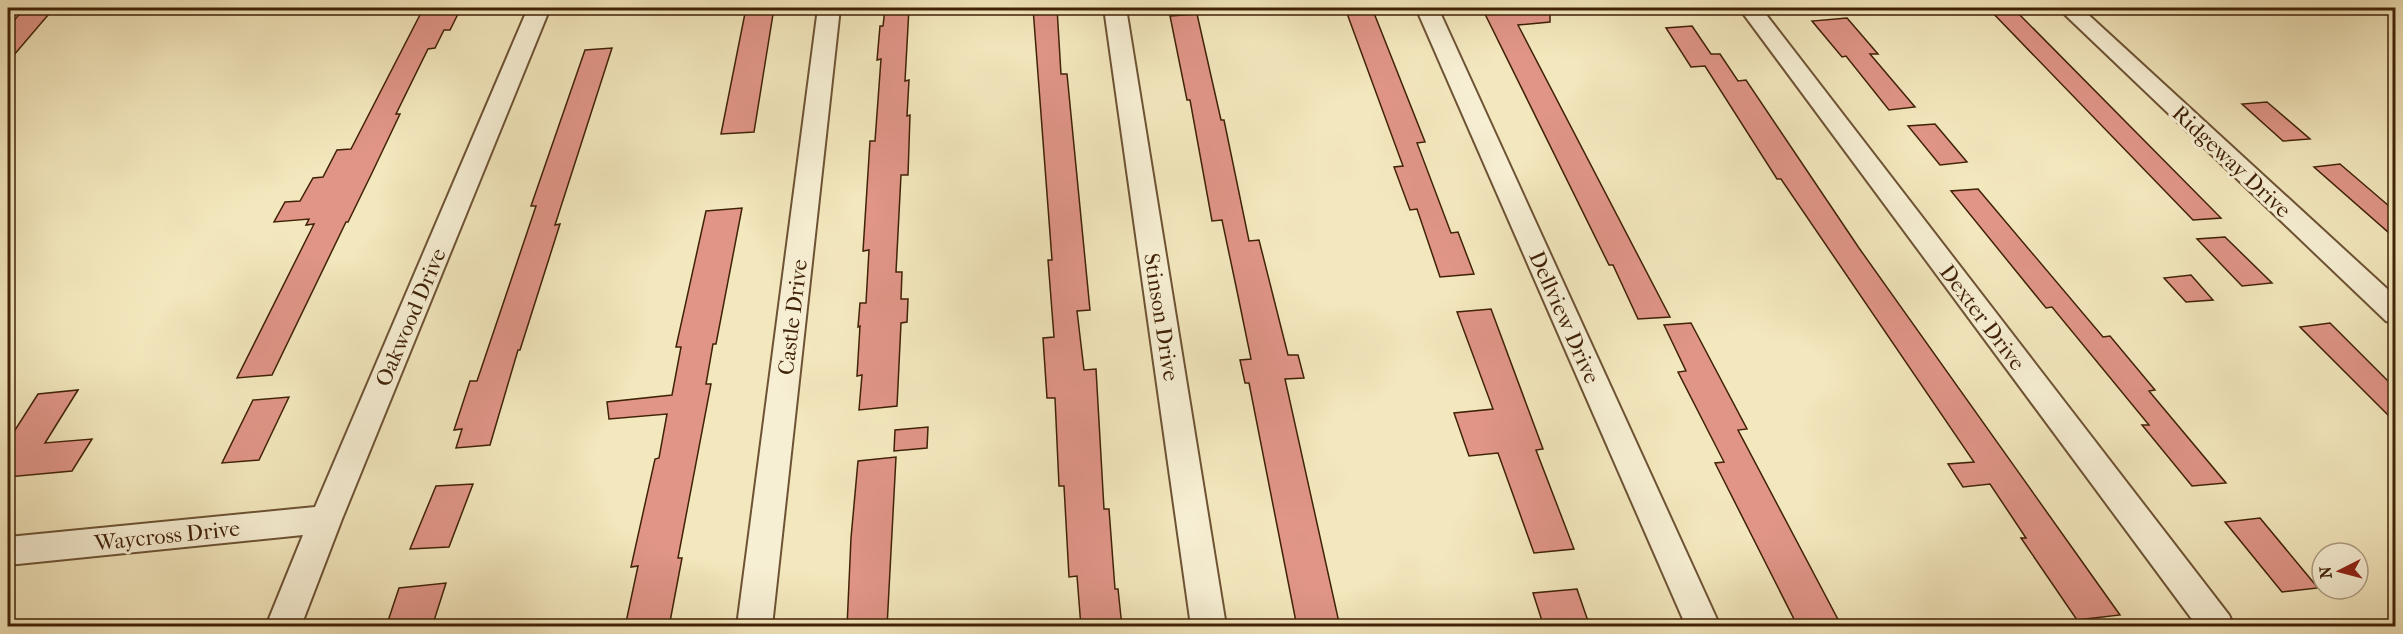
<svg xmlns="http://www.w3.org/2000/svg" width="2403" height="634" font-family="'IM FELL French Canon',serif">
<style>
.building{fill:#e09587;stroke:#402207;stroke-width:1.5}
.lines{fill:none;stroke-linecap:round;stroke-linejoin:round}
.minor-casing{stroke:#6d5334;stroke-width:4}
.minor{fill:#f7efd4;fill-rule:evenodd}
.labels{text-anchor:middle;stroke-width:6;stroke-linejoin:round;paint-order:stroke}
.street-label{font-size:22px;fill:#402207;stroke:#f7efd4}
</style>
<rect width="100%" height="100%" fill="#f3e7bd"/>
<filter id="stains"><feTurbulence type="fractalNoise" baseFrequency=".00333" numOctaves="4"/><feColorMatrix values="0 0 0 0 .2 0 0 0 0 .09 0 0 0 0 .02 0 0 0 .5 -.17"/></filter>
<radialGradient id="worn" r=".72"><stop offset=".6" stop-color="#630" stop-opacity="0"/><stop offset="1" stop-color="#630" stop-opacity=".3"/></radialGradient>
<!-- building -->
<g class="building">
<path d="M25 8H54L8 62V27Z"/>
<path d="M461 8 450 30H444L435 48 428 49 396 114H400L371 175 348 222H346L272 375 237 378 314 224 306 225 309 219 274 222 285 202 300 201 313 178 323 177 337 150 351 149 423 9Z"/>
<path d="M746 8H774L754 132 721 134Z"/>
<path d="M885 8H909L905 81 909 80 907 116 910 115 908 175H901L896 272H902L901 299H908L907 322 901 323 897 406 859 410 862 375 857 376 860 326 858 327 860 303H866L869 250 863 251 870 141H875L881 59 877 60 880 26H883Z"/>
<path d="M1033 8H1057L1061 74H1067L1090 310 1077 311 1084 370 1096 369 1104 509H1109L1115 589H1118L1122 627H1081L1077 576 1069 577 1064 486H1059L1055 398H1047L1043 338 1054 337 1048 260H1052Z"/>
<path d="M1345 8H1372L1425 142 1417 143 1451 233 1458 232 1474 274 1440 277 1417 209 1410 210 1394 167 1403 166Z"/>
<path d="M1482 8H1550V22L1518 25 1670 317 1638 319 1613 265H1609Z"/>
<path d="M1988 8H2013L2221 218 2193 220Z"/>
<path d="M1197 14 1221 120H1224L1249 241 1259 240 1288 355H1298L1304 378 1285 379 1340 627H1297L1249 383H1245L1240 360 1251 359 1237 291 1222 220 1212 221 1190 100H1187L1170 16Z"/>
<path d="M1847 18 1878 54H1870L1915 107 1889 110 1846 56 1842 57 1812 21Z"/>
<path d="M1692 26 1711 54H1720L1738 81 1746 80 1859 248 2120 615 2077 620 2021 538H2026L1990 484 1963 487 1948 464 1974 462 1781 179H1777L1705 66 1691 67 1666 28Z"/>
<path d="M612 48 555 225 560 224 520 350H518L490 445 456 448 462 429 454 430 470 381H477L536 206H531L585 50Z"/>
<path d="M2267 102 2310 139 2283 141 2242 104Z"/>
<path d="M1935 124 1967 162 1940 165 1908 126Z"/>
<path d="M2340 164 2396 212V239L2314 167Z"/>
<path d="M1978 189 2103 337 2110 336 2155 390 2149 391 2226 483 2192 486 2142 425H2149L2052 307 2046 308 1951 191Z"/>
<path d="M742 208 716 344H713L706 384H711L678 558H682L669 627H625L638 566 631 567 655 459 659 458 667 414 609 419 607 402 672 395 681 347H676L706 211Z"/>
<path d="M2225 237 2272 283 2242 286 2197 239Z"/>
<path d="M2191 275 2213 300 2186 302 2164 278Z"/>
<path d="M1491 309 1543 449 1536 450 1574 549 1534 553 1498 453 1469 456 1454 413 1493 409 1457 312Z"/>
<path d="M1691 323 1747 429 1738 430 1842 627H1798L1715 463 1724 462 1678 372 1686 371 1664 325Z"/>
<path d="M2330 323 2396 389V423L2300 327Z"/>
<path d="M78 390 45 443 92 439 72 471 8 477V441L38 394Z"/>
<path d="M289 397 259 460 222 463 253 400Z"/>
<path d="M928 427 927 448 894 451 895 430Z"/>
<path d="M896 457 887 627H847L851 538 858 461Z"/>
<path d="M473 484 449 547 410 549 436 486Z"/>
<path d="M2260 518 2318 588 2282 592 2225 522Z"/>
<path d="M446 583 432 627H386L399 588Z"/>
<path d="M1577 589 1590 627H1544L1533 593Z"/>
</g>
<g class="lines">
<!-- minor casing -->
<g class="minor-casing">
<g id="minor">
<path d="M528 8H550L342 519 301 626H266L303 535 8 565V537L315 507Z"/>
<path d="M818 8H840L772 626H737Z"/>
<path d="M1104 8H1126L1226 626H1191Z"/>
<path d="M1416 8H1438L1720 626H1686Z"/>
<path d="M1739 8H1761L2229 615 2234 626H2197Z"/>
<path d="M2058 8H2081L2396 297V324L2386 321Z"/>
</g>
</g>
<!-- minor -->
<use href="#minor" class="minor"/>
</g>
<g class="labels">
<!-- street labels -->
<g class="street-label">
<text transform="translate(2232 161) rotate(43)" y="8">Ridgeway Drive</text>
<text transform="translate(410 317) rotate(-67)" y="8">Oakwood Drive</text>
<text transform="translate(792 317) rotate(-83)" y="8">Castle Drive</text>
<text transform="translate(1162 317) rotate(81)" y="8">Stinson Drive</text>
<text transform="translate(1565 317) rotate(66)" y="8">Dellview Drive</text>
<text transform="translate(1983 317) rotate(53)" y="8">Dexter Drive</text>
<text transform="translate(167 535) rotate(-6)" y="8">Waycross Drive</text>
</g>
</g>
<!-- margin -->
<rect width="2403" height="634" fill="none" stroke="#f3e7bd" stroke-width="30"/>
<rect x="9" y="9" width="2385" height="616" fill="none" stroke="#402207" stroke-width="3"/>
<rect x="15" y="15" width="2373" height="604" fill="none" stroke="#402207" stroke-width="1.5"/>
<!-- north arrow -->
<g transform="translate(2340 571) rotate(264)"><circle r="28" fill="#f7efd4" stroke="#ae9d82" stroke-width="1.5"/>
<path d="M0-4.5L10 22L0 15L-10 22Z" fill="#8f2418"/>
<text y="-9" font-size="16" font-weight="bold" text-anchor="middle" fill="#402207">N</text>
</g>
<rect width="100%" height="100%" filter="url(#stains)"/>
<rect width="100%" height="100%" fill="url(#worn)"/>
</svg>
